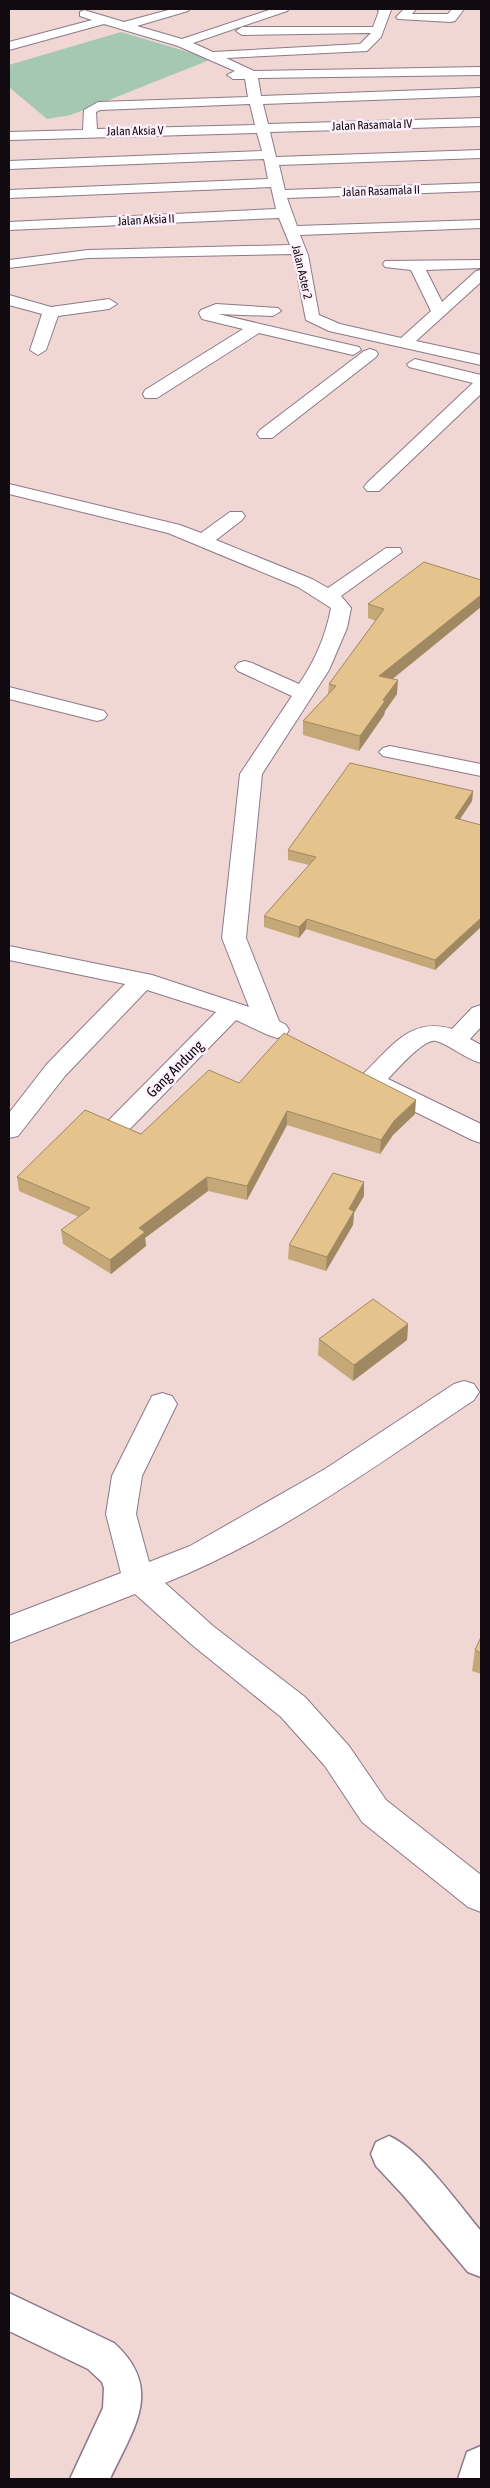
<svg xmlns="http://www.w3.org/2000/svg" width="490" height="2488" font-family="'Asap Condensed',sans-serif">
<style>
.industrial{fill:#f1d7d3}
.green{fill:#a5c8b2}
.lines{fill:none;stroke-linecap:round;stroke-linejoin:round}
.lane-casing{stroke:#8c798a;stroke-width:3}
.street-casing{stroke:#8c798a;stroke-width:2}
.lane{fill:#fff;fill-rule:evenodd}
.street{fill:#fff;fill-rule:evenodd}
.wall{fill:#c5a878}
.shaded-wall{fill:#a08862}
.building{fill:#e5c38c;stroke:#a08862}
.labels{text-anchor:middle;stroke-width:5;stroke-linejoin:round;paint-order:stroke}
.far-street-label{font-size:12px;fill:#110a10;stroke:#fdf0fb}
.street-label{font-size:15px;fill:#110a10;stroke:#fdf0fb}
</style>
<rect width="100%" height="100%" fill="#f5e0f3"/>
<!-- industrial -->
<rect class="industrial" x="9" y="9" width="472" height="2470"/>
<!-- green -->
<path class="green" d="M121 32 212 59 71 115 47 119 9 87V65Z"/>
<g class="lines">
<!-- lane casing -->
<g class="lane-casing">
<g id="lane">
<path d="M389 2136C420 2149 458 2204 481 2231V2277L468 2272 403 2195 376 2166 371 2154 376 2142Z"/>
<path d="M9 2293 114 2343C165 2389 133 2429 110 2479H70L103 2408 104 2388 102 2382 88 2369 9 2331Z"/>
<path d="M481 2446V2479H458L467 2452Z"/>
</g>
</g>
<!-- street casing -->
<g class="street-casing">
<g id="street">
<path d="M172 9H190L188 11 137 26 182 39 272 9H289L287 11 193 43 213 52 360 44 371 33 242 35 236 31 242 27H373L379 11 377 9 391 10 381 37 367 51 226 58 254 71 481 67V75L258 78 261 96 481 88V96L263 104 268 124 481 118V126L270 132 276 157 481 150V158L279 165 285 190 481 183V191L287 198 297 226 481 220V228L300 235 308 255 319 315 340 324 401 338 431 311 411 270 385 267 383 264 385 261 481 260V268L426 270 442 302 476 271 481 270V282L416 341 481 355V365L329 331 306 320 293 254 88 258 9 268V260L88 250 290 245 279 218 9 230V222L276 209 271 187 9 198V190L268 179 264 159 9 169V161L262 151 257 133 9 140V132L83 130 84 110 98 102 248 97 245 79H233L227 75 235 71 178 46 104 24 9 50V42L92 20 80 16V12L84 10 124 22ZM250 104 255 125 97 129 96 112 100 110Z"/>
<path d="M404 9H416L412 14H448L452 9H464L455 21 451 22 398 19 396 17Z"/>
<path d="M9 295 51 307 109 299 117 304 109 309 58 316 46 350 38 355 30 350 42 314 9 305Z"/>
<path d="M216 304 278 308 281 311 273 316 218 314 359 347 361 350 353 355 259 333 157 398H145L143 394 145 390 243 329 202 319 199 313 201 310Z"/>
<path d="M370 349 376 351 378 354 376 357 272 438H260L257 434 260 430 364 351Z"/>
<path d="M415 359 481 375V394L379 491H367L364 487 367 483 473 383 409 367 407 364Z"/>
<path d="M9 484 180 525 201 533 230 512H242L245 516 242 520 216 540 312 579 328 588 386 548H400L402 552 341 596 351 608 347 628 329 670 262 774 246 938 279 1021 286 1025 289 1030 286 1035 277 1038 268 1035 236 1020 126 1133 117 1136 108 1133 104 1127 108 1121 216 1012 147 990 65 1076 18 1136 9 1138V1113L47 1064 125 984 9 960V946L152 975 249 1007 222 938 240 774 292 696 238 671 235 667 238 663 245 661 252 663 299 684C315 661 326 635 331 608L298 587 168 533 9 494Z"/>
<path d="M9 687 104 711 107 715 104 719 97 721 9 699Z"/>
<path d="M390 746 481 764V776L383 756 379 752 383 748Z"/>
<path d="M481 1005V1027L470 1039 481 1045V1063C465 1059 449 1044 436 1041 424 1038 397 1070 388 1079L481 1124V1143L472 1140 375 1092 373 1088 363 1086 359 1080 363 1074C390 1049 410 1016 452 1029L472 1008Z"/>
<path d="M464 1381 474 1384 479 1392 474 1400C375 1466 276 1539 165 1583L213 1626 305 1697 349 1746 386 1800 481 1875V1912L468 1907 362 1822 325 1766 281 1717 191 1644 135 1594 9 1643V1616L121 1573 106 1514 112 1476 152 1396 162 1393 172 1396 177 1404 142 1476 136 1514 149 1562 190 1546 325 1469 454 1384Z"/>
</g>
</g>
<!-- lane -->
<use href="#lane" class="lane"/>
<!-- street -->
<use href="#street" class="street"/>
</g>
<!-- wall -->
<g class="wall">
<path d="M424 562 392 679 397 694 385 711 384 715 359 751 303 735V721L328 694 329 684 376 621 368 618V604Z"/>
<path d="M473 791 472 801 460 819 435 970 306 929 299 938 264 927V916L309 865 288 860V850Z"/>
<path d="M239 1083 415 1114 393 1135 380 1154 287 1125 247 1200 208 1191 145 1238 146 1246 111 1274 63 1244 61 1230 79 1217 19 1191 17 1177 141 1134Z"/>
<path d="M364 1196 354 1213 353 1225 326 1271 288 1259 289 1245Z"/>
<path d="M408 1324 407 1340 353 1381 318 1355 319 1339Z"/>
<path d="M481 1637V1674L472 1671 475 1650Z"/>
</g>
<!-- shaded-wall -->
<g class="shaded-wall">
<path d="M481 595V607L379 690V676Z"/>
<path d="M398 680 397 694 385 711 384 715 359 751 360 736 383 700Z"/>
<path d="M473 791 472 801 454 828 455 818Z"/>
<path d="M481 918V927L435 970V960Z"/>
<path d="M307 919 306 929 299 938V927Z"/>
<path d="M416 1100 415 1114 393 1135 380 1154 381 1140 394 1121Z"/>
<path d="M287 1111V1125L247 1200V1186Z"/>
<path d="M207 1177 208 1191 145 1238 146 1246 111 1274 110 1260 139 1228Z"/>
<path d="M364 1182V1196L354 1213 353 1225 326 1271 327 1257 349 1209Z"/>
<path d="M408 1324 407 1340 353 1381 354 1365Z"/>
</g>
<!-- building -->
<g class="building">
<path d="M424 562 481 580V595L379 676 398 680 383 700 385 701 360 736 303 721 336 686 329 684 384 609 368 604Z"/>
<path d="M350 763 473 791 455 818 481 825V918L435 960 307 919 299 927 264 916 316 857 288 850Z"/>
<path d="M284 1033 416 1100 394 1121 381 1140 287 1111 247 1186 207 1177 139 1228 145 1232 110 1260 61 1230 90 1208 17 1177 85 1110 141 1134 209 1070 239 1083Z"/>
<path d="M333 1173 364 1182 349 1209 354 1211 327 1257 289 1245Z"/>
<path d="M373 1299 408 1324 354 1365 319 1339Z"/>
<path d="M481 1637V1653L475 1650Z"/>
</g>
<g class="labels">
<!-- far-street labels -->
<g class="far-street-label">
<text transform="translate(372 125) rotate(-2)" y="4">Jalan Rasamala IV</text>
<text transform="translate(135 131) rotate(-1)" y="4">Jalan Aksia V</text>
<text transform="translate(381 191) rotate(-2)" y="4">Jalan Rasamala II</text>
<text transform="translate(146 220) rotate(-3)" y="4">Jalan Aksia II</text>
<text transform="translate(302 272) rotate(77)" y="4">Jalan Aster 2</text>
</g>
<!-- street labels -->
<g class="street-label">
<text transform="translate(175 1069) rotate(-45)" y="5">Gang Andung</text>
</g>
</g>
<!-- border -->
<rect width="490" height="2488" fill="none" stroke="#110a10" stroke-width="20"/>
</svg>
